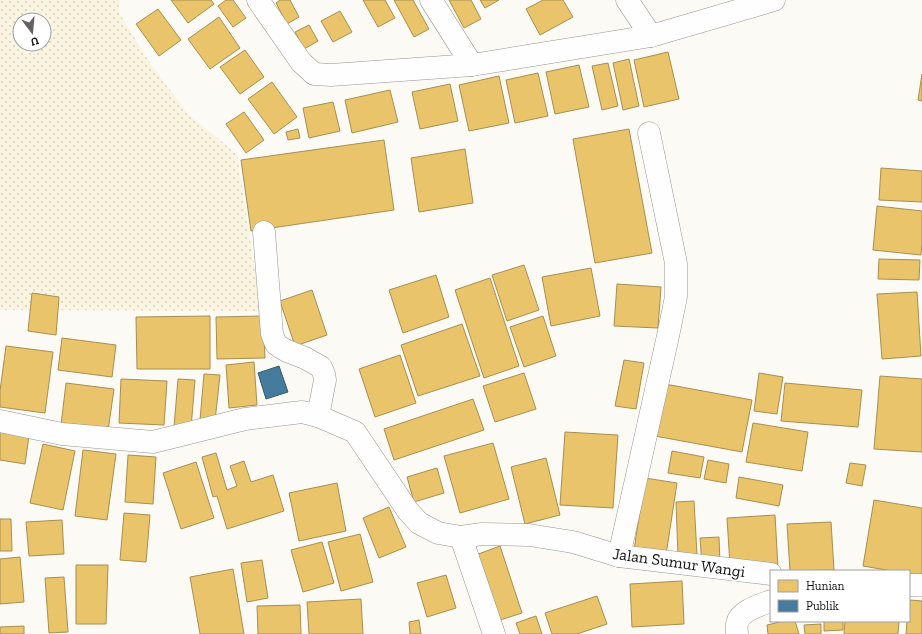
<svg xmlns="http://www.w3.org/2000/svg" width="922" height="634" font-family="'Zilla Slab',serif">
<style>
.farmland{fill:url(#farmland-dots);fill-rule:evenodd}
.homes{fill:#e9c46a;stroke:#a88e4f}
.public{fill:#457b9d;stroke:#355b73}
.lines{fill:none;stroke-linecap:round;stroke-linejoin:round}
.minor-casing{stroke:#969593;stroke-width:23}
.minor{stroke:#fffefe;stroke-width:22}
.labels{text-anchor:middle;stroke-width:4;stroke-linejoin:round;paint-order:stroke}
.street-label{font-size:16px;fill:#101010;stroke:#fff}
</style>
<defs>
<pattern id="farmland-dots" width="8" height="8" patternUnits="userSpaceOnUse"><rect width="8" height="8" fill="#faf4e0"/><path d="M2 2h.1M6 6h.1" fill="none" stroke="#d5d0bf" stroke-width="1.8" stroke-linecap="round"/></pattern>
</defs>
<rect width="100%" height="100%" fill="#fcfaf5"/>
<!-- farmland -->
<path class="farmland" d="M0 0H120L118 11 151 65 189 115 237 154 261 311 0 310ZM20 20H44V44H20Z"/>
<!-- homes -->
<g class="homes">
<path d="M171 0H211L214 4 188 23Z"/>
<path d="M226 0H233L246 18 233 27 218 6Z"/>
<path d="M280 0H290L299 17 287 24 276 3Z"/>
<path d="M363 0H385L395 18 378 27Z"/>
<path d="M394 0H413L429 29 414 37Z"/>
<path d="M449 0H471L481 19 464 28Z"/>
<path d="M480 0H499L485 8Z"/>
<path d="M543 0H563L573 17 540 35 526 9Z"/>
<path d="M158 9 181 40 159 56 136 24Z"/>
<path d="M340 11 352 32 333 42 321 21Z"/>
<path d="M219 17 240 48 210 69 188 39Z"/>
<path d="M309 25 318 41 304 49 295 32Z"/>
<path d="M245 50 264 77 240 94 220 67Z"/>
<path d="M668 52 679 99 644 107 634 60Z"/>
<path d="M629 59 639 106 623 110 613 63Z"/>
<path d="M608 63 618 106 602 110 592 66Z"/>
<path d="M579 65 589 107 555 114 546 72Z"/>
<path d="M538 73 548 116 515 123 506 80Z"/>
<path d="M922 74V101L918 100Z"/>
<path d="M499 76 509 123 469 131 459 85Z"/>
<path d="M272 82 297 117 274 134 248 99Z"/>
<path d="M450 84 458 121 420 129 412 92Z"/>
<path d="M390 90 398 122 352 133 345 100Z"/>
<path d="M333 102 340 131 309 138 303 108Z"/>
<path d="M244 112 264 140 246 153 226 124Z"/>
<path d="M298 129 300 138 288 140 286 132Z"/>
<path d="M629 129 652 253 595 263 573 139Z"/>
<path d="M384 140 394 210 251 231 241 160Z"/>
<path d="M465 149 473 203 419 212 411 158Z"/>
<path d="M881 168 922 171V202L879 200Z"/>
<path d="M877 206 922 211V243L921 255 873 250Z"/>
<path d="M879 259 920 260 919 280 878 279Z"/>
<path d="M524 265 539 310 507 321 492 275Z"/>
<path d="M591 268 600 316 551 326 542 277Z"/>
<path d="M436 275 449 317 403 333 389 290Z"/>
<path d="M490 278 519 366 484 378 455 290Z"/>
<path d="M617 284 661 287 658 328 614 326Z"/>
<path d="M312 290 327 335 295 346 280 301Z"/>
<path d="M917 292 921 356 882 359 877 294Z"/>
<path d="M32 293 59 297 56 335 28 331Z"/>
<path d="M210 316V369H137L136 317Z"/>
<path d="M263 316 265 358 217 359 216 317Z"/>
<path d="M543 316 556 356 524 367 510 327Z"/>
<path d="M462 324 480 376 418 396 401 345Z"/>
<path d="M62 338 116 345 112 377 58 370Z"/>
<path d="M6 346 53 352 45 413 0 407V391Z"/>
<path d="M400 355 416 403 375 417 359 369Z"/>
<path d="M624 360 644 363 636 409 615 406Z"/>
<path d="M254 362 257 405 229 408 226 365Z"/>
<path d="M524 373 536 409 495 422 483 386Z"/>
<path d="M759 373 783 377 777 414 754 411Z"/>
<path d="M204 374 220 375 215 421 200 420Z"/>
<path d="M880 376 922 379V452L874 449Z"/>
<path d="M121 379 167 381 164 425 119 423Z"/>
<path d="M178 379 195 380 191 428 174 427Z"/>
<path d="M66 383 114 389 108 431 61 425Z"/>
<path d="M785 383 862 390 858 427 781 421Z"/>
<path d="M665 384 752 400 742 452 655 436Z"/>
<path d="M473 399 484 430 394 460 384 429Z"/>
<path d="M753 423 808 432 802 471 746 462Z"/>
<path d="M0 431 29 436 25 464 0 460Z"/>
<path d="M565 432 618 435 613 508 560 505Z"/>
<path d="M493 443 509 499 460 513 444 456Z"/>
<path d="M43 444 75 451 63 510 30 503Z"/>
<path d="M83 450 116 454 107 520 75 516Z"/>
<path d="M672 451 704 457 700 478 668 473Z"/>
<path d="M216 453 227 490 237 486 230 466 244 461 251 482 273 475 284 511 227 529 217 496 213 497 202 457Z"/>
<path d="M128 455 156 457 153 504 125 502Z"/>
<path d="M546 458 560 515 525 524 511 467Z"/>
<path d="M708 460 729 464 726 483 704 479Z"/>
<path d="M196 462 214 518 181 529 163 473Z"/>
<path d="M850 463 866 465 862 486 846 483Z"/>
<path d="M437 468 444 493 414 502 407 477Z"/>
<path d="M739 477 783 485 779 506 736 498Z"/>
<path d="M645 478 677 483 666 555 634 550Z"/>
<path d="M337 483 346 531 299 541 289 493Z"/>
<path d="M874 500 922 508V576L909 574V571H892L863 566Z"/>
<path d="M694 501 697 555 678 556 676 502Z"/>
<path d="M389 507 406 547 379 558 363 518Z"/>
<path d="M124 513 150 515 146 562 120 560Z"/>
<path d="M775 515 778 568 730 565 727 518Z"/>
<path d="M0 519H11L12 551H0Z"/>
<path d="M62 520 64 554 29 556 26 522Z"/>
<path d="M831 522 834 570 790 571 787 524Z"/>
<path d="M360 534 373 582 341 591 328 542Z"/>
<path d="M719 537 720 564 702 565 700 538Z"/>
<path d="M322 542 334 583 303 592 291 550Z"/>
<path d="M500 546 522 613 494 622 473 556Z"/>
<path d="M20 557 24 602 0 604V559Z"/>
<path d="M262 560 268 598 247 602 241 563Z"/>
<path d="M76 565H108L106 624H76Z"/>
<path d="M233 569 244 634H200L190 577Z"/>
<path d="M446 575 456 608 427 617 417 583Z"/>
<path d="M64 577 68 632 49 633 45 578Z"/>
<path d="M682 581 684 624 632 627 630 584Z"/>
<path d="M597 596 607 624 577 634H552L545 613Z"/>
<path d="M361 599 363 634H309L307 602Z"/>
<path d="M910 600 922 601V634H906L907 621H909Z"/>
<path d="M300 605 301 634H258L257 606Z"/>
<path d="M536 616 542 634H520L516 623Z"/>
<path d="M419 620 421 634H410L409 622Z"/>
<path d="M784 621H795L799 634H768L767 625Z"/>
<path d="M824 621H843V630L824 631Z"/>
<path d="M845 621H899L898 634H844Z"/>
<path d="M821 624V634H805L804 625Z"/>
<path d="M24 626V634H0V627Z"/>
</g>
<!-- public -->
<path class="public" d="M279 366 288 392 266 399 258 373Z"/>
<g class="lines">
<!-- minor casing -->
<g class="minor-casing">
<g id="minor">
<path d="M258 0 301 62 314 74 331 75 472 65 651 36 774 0"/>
<path d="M431 0 472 65"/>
<path d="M627 0 651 36"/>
<path d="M264 232 272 334 276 344 280 347 287 351 305 358 321 367 324 374 325 380 318 416"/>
<path d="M0 421 62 434 153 442 245 419 302 412 318 416 355 432 408 511 419 523 438 533 461 537 482 534 529 535 573 542 619 556 771 574"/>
<path d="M461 537 494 634"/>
<path d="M619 556 668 336 676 297V263L649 133"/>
<path d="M909 585H922"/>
<path d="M737 634C737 631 736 627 737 624 739 611 760 605 771 601"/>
</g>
</g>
<!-- minor -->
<use href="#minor" class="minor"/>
</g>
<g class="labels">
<!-- street labels -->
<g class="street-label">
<text transform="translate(679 562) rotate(8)" y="6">Jalan Sumur Wangi</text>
</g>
</g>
<!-- legend -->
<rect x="770" y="570" width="140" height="52" fill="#ffffff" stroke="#9f9f9f"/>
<rect x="778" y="580" width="20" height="12" fill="#e9c46a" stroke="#9f9f9f"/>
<text x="806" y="590" font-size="12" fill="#101010">Hunian</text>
<rect x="778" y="600" width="20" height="12" fill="#457b9d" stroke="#9f9f9f"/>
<text x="806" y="610" font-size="12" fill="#101010">Publik</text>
<!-- north arrow -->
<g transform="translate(32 32) rotate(164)"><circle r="19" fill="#ffffff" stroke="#9f9f9f"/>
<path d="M0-3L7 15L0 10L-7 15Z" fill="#636260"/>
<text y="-6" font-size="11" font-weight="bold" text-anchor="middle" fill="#101010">U</text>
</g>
</svg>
